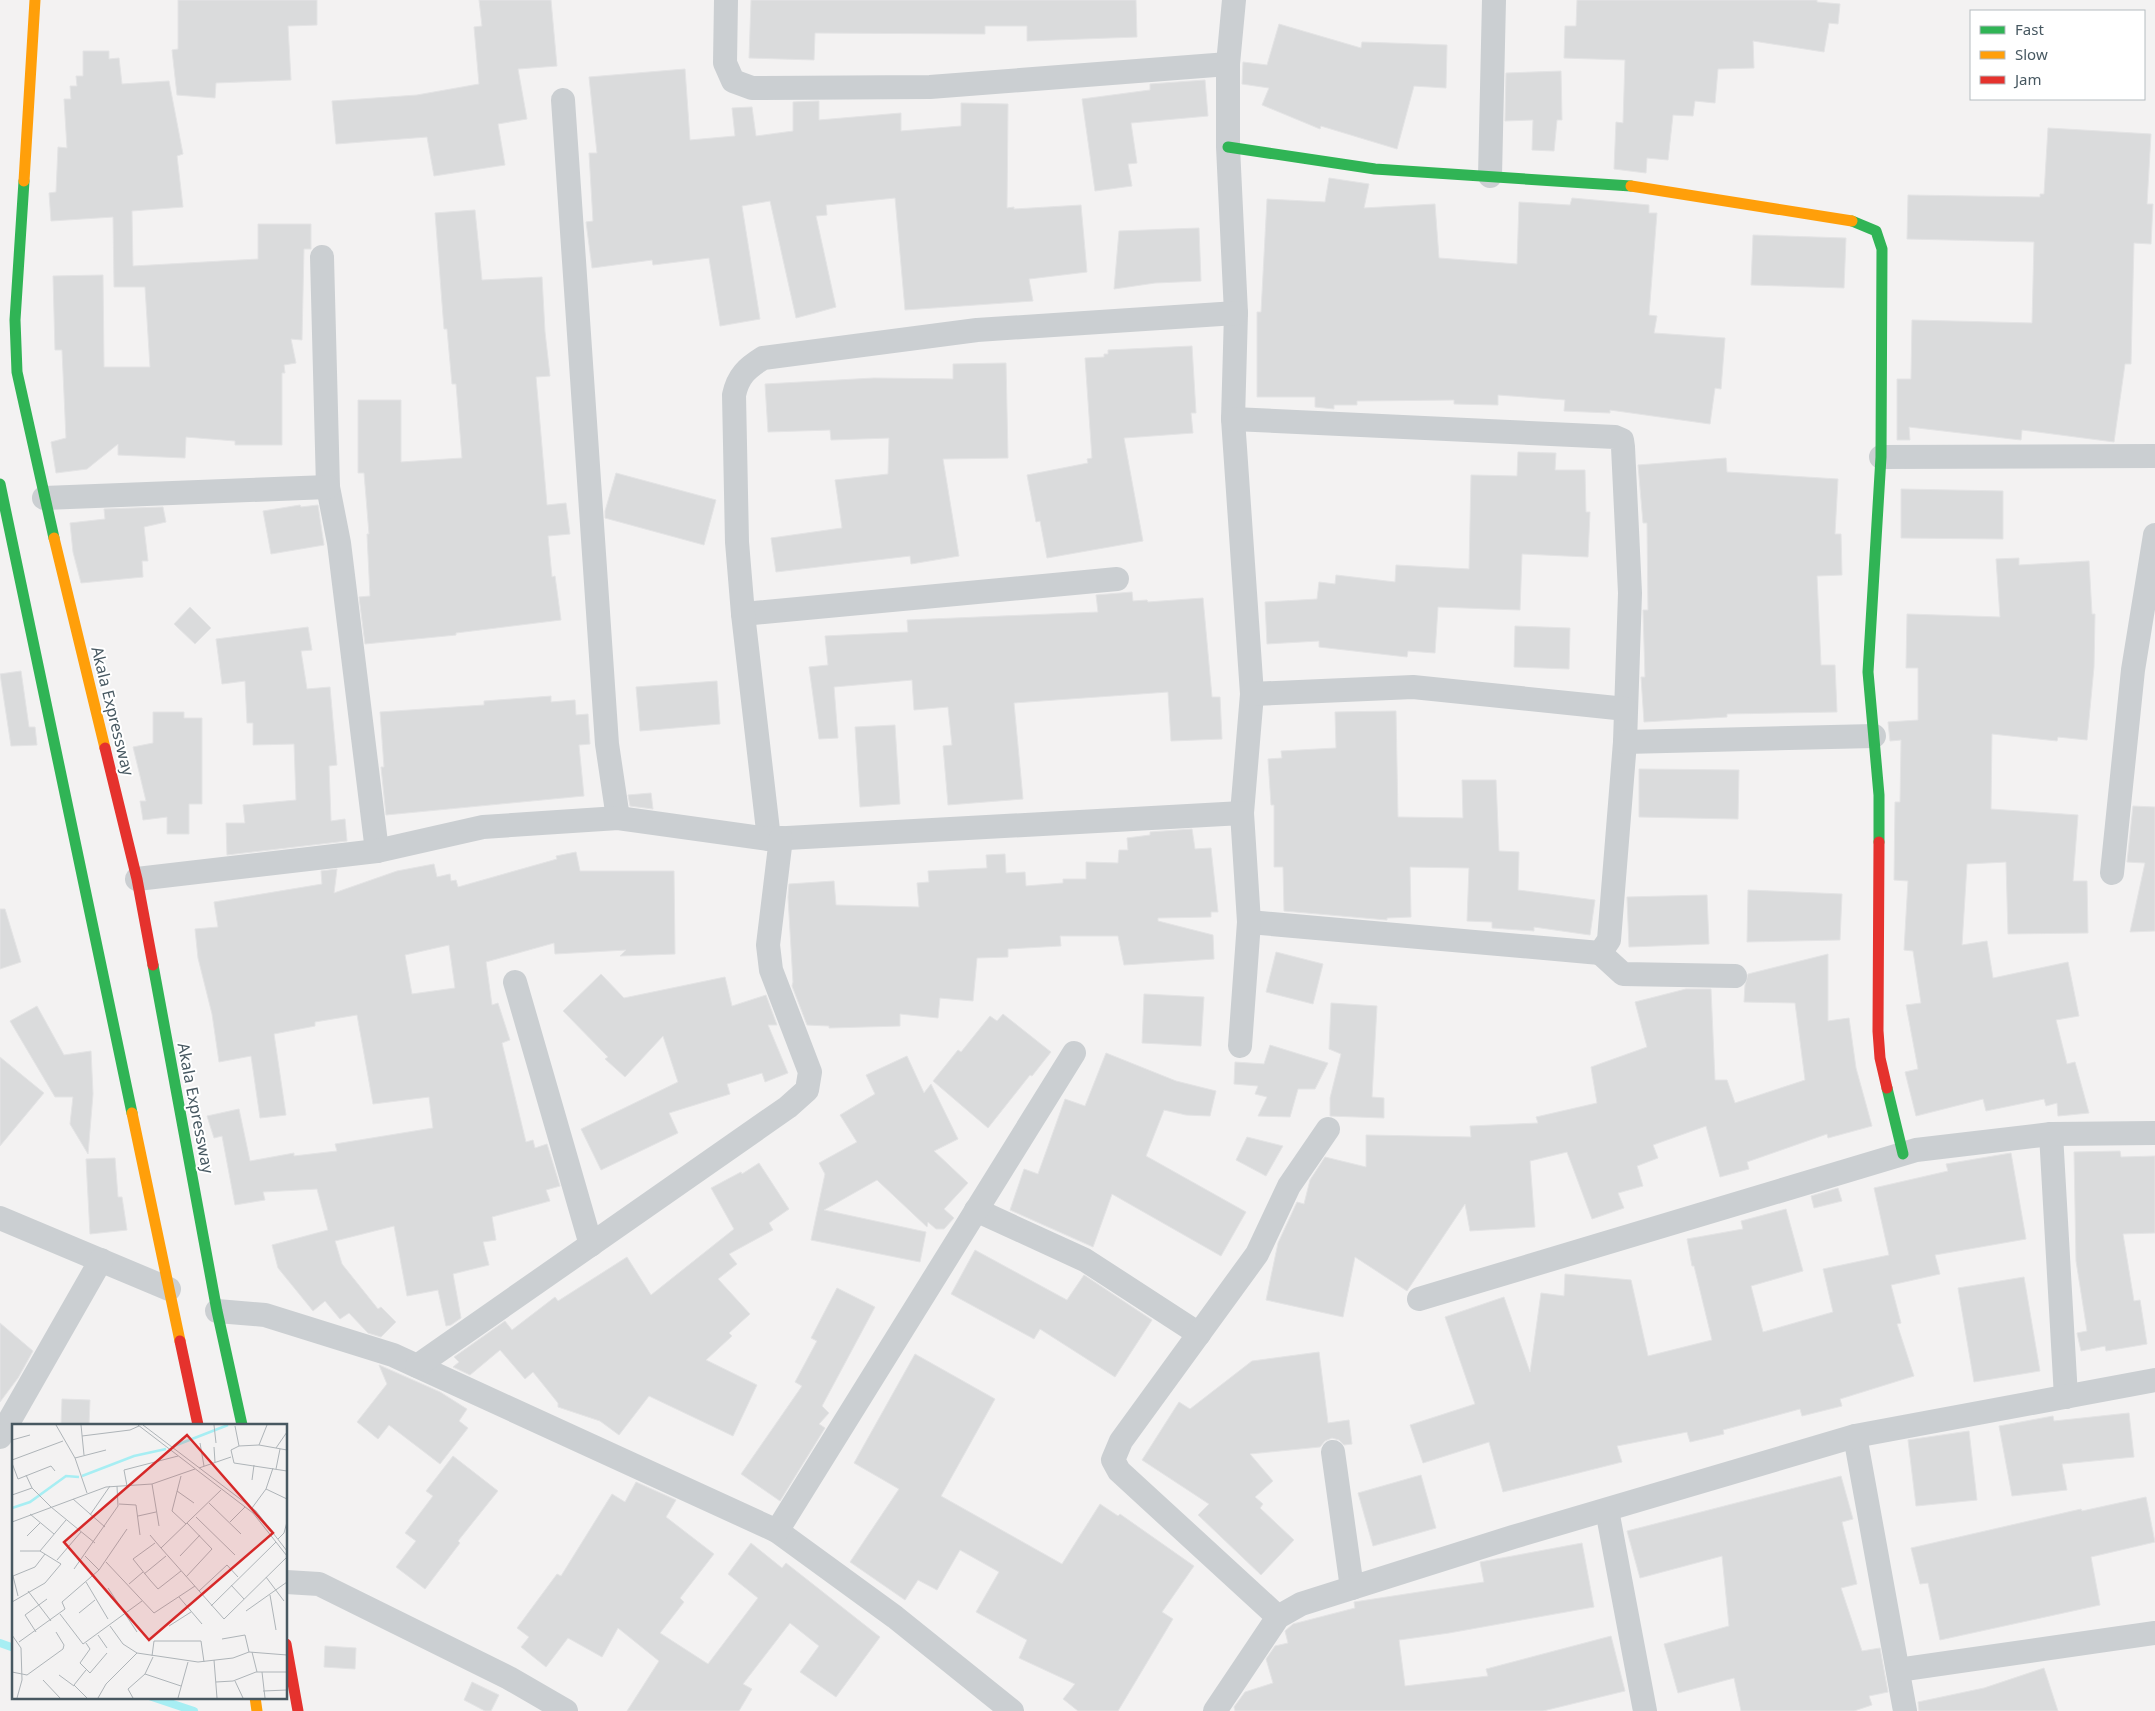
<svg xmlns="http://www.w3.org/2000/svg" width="2155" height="1711" font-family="'Noto Sans',sans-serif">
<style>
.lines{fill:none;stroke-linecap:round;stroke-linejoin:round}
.stream{stroke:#a7eef3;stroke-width:8}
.building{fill:#dadbdc;stroke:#e4e4e5;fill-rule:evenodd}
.street{stroke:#cbcfd2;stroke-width:24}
.fast{stroke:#30b455;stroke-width:11}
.slow{stroke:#ff9f0a;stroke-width:11}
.jam{stroke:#e5322d;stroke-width:11}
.labels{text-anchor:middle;stroke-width:4;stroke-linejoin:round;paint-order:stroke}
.street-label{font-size:16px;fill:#475861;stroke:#fff}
.inset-river{fill:none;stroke:#a7eef3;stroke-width:2.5}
.inset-road{fill:none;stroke:#aeb4b8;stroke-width:1}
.view{fill:#d62828;fill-opacity:0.15;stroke:#d62828;stroke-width:2.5}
.inset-edge{fill:none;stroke:#475861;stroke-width:2.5}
</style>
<rect width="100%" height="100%" fill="#f3f2f2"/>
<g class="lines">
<!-- stream -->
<g class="stream">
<path d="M0 1643 14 1648"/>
<path d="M152 1697 194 1711"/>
</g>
</g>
<!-- building -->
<g class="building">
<path d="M178 0H317V25L288 26 291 80 216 83 215 98 177 95 172 50 178 49Z"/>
<path d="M479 0H551L557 66 518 69 527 119 498 124 505 165 434 176 427 137 336 144 332 101 417 95 479 84 474 27 482 26Z"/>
<path d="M751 0H1136L1137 37 1027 41V26H985V34L815 33 814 60 749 58Z"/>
<path d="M1577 0H1817V2L1840 4 1838 24 1829 23 1824 52 1753 41 1754 68 1718 69 1715 103 1695 101 1693 116 1673 115 1668 160 1647 158 1646 173 1614 169 1616 122 1623 123 1625 60 1564 58 1565 26H1576Z"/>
<path d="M1279 24 1361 48 1362 42 1447 45 1446 88 1414 86 1397 149 1321 126 1320 129 1262 105 1269 88 1242 84 1243 62 1267 65Z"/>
<path d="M83 51H109V59L119 58 122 84 169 81 183 154 177 156 183 207 132 211 133 266 258 259V224H311V249H304L302 340 291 339 296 363 284 365 285 373H282V445H235V441L186 437 185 458 118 455V444L87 469 56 473 51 442 66 438 62 350H55L53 276 103 275 104 367H150L145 287H114L113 217 51 221 49 193 56 192 58 147 67 148 64 99H71L70 86H77L76 76H83Z"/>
<path d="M685 69 690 140 735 136 732 108 752 107 756 136 793 131V102L819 101V120L901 113V131L961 126V103L1008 104 1007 208 1014 207V209L1081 205 1087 272 1029 279 1033 301 905 310 895 198 826 205 827 215 816 216 836 307 815 313 796 318 770 201 742 206 760 319 720 326 709 258 653 265 652 260 592 268 586 222 593 221 589 153H597L589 77Z"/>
<path d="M1561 71 1562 120H1557L1554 151 1532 150 1533 120 1505 121 1506 73Z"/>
<path d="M1205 80 1208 116 1131 123 1137 163 1128 164 1132 186 1095 191 1082 99 1150 90V84Z"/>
<path d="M2048 128 2151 134 2147 204H2153L2151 244 2134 243 2131 364H2125L2114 442 2022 430 2021 440 1909 427 1910 440H1897V379H1911L1912 320 2032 323 2034 242 1907 239 1908 195 2040 197V194H2044Z"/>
<path d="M1329 178 1369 184 1364 208 1435 204 1439 258 1517 264 1519 202 1570 205 1572 198 1649 205V213H1657L1649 315 1657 316 1654 333 1725 338 1721 389 1715 388 1710 424 1610 410V413L1564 411 1565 400 1498 395V405L1454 404V400L1357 401V405H1334V409L1315 407V397H1257V312H1261L1267 199 1325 202Z"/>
<path d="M475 210 482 280 542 277 545 332 550 376 536 377 547 505 566 503 570 534 548 536 552 577 555 576 561 620 456 633V635L365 644 359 597 370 596 367 534H369L364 473H358V400H401V462L462 458 456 384H452L447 329H444L435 213Z"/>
<path d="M1199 228 1201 281 1155 283 1114 289 1119 231Z"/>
<path d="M1753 235 1846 238 1844 288 1751 285Z"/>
<path d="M1192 346 1196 413H1191L1193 433 1124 438 1143 541 1047 558 1040 521 1036 522 1027 475 1088 463 1087 459 1092 458 1085 358 1104 357V354H1108V350Z"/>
<path d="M1006 363 1008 458 943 459 959 556 911 564 910 556 776 572 771 538 842 528 835 480 888 474 889 438 831 440 830 430 768 432 765 384 874 378 953 379V364Z"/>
<path d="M1518 452 1556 453 1555 470H1585L1586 512H1590L1588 557 1522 554 1520 610 1438 607 1435 653 1408 651 1407 657 1319 647V641L1267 644 1265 602 1317 599 1319 582 1335 584 1336 575 1395 582 1396 565 1469 569 1471 475 1517 476Z"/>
<path d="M1726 458 1727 472 1838 479 1835 534H1841L1842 575 1817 576 1821 665H1835L1837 712 1727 714V717L1644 722 1641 677H1645L1643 610H1648L1647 523H1643L1638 465Z"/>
<path d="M616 473 716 500 704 545 605 518V511Z"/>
<path d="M1901 489 2003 491V539L1901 538Z"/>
<path d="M300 505 301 507 318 505 324 545 271 554 263 511Z"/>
<path d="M163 507 166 522 144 527 148 561H142L143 577 81 583 73 552 70 523 105 519 104 509Z"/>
<path d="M2019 558V565L2089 561 2092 614H2095L2094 667 2087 740 2058 737 2057 741 1992 734 1991 809 2078 815 2073 881H2087L2088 933 2008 934 2006 862 1967 864 1962 945 1987 941 1993 978 2068 962 2079 1016 2056 1020 2067 1064 2075 1062 2089 1113 2058 1116 2057 1103 2046 1106 2044 1099 1986 1111 1983 1099 1916 1116 1905 1072 1918 1069 1906 1005 1921 1003 1913 951 1904 950 1908 881 1894 880 1895 802H1900L1901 740 1890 741 1888 722 1918 720V668H1906L1907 614 2000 617 1996 559Z"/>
<path d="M1132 592 1133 601 1147 600 1148 602 1203 598 1212 697H1220L1222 739 1171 741 1168 692 1014 703 1023 799 948 805 943 746 952 745 948 707 914 710 912 680 834 687 838 738 819 739 809 667 828 665 825 636 908 632 907 620 1098 612 1096 595Z"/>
<path d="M190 607 211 628 195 644 174 624Z"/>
<path d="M1515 626 1570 628 1569 669 1514 667Z"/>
<path d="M308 627 312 650 301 651 307 689 330 687 337 765 329 766 331 821 345 819 347 841 227 855 226 823H245L243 805 296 800 294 744 253 745V723H247L245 681 222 684 216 639Z"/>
<path d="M21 671 29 727H35L37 745 11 746 0 674Z"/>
<path d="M717 681 720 724 640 731 636 687Z"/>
<path d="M551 696V702L575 700 576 715 588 714 590 744 579 745 584 796 386 815 381 767H384L380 712 484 705V701Z"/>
<path d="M1396 711 1398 817 1463 818 1462 780H1496L1499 851 1519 852 1518 890 1595 900 1590 935 1534 927V931L1492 928V922L1467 921 1469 868 1410 867 1411 917 1387 918V920L1284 911 1283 867H1274V805H1271L1268 759 1282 758 1281 751 1336 748 1335 712Z"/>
<path d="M153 712H184V718H202V804H189V834H167V817L143 820 140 801H146L133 747 153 743Z"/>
<path d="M895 725 900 804 860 807 855 727Z"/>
<path d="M1639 769 1739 770 1738 819 1639 817Z"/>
<path d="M651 793 653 809 630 806 628 795Z"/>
<path d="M2133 806 2155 807V931L2130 932 2145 863 2127 862Z"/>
<path d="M1192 829 1195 849 1211 848 1218 912H1211V917L1158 918V921L1213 935 1214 959 1124 965 1118 936H1060L1061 946 1008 949V957L977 958 973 1001 940 998 938 1018 900 1014V1026L829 1028V1026L807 1025 792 986 793 982 788 897 789 884 834 881 836 905 919 907 917 883 929 882 928 871 987 868 986 855 1005 854 1006 873 1025 872 1026 886 1063 883V879H1086V862L1118 863 1119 850H1128L1127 838 1150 835V832Z"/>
<path d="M576 852 580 871H674L675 954 620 956 626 950 555 954 554 943 486 962 492 1005 498 1003 510 1040 502 1043 526 1142 533 1140 535 1148 547 1144 560 1186 546 1190 550 1201 492 1217 496 1240 483 1242 489 1265 453 1274 461 1318 451 1325 446 1326 438 1290 407 1296 394 1226 335 1241 342 1264 378 1309 381 1307 396 1322 381 1337 368 1333 349 1313 340 1319 325 1301 313 1311 278 1268 272 1245 328 1230 317 1189 263 1192 265 1200 235 1205 222 1136 214 1138 207 1116 239 1109 250 1161 294 1153V1156L337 1151 335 1144 433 1128 429 1097 373 1104 357 1015 315 1022V1026L274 1034 286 1115 260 1118 251 1056 219 1062 212 1014 198 958 195 929 218 927 214 902 322 884 321 871 337 869 334 893 397 871 434 864 437 877 450 874 451 881 456 880 458 887 557 859 556 856ZM449 945 455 988 412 994 405 955Z"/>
<path d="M1748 890 1842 894 1840 940 1747 942Z"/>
<path d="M1707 895 1709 944 1629 947 1627 897Z"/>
<path d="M0 909H5L21 962 0 969Z"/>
<path d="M1276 952 1323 964 1313 1004 1266 992Z"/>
<path d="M1828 954V1021L1849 1018 1856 1068 1872 1126 1828 1138 1827 1134 1747 1162 1749 1169 1720 1177 1706 1126 1653 1145 1658 1158 1637 1166 1643 1186 1618 1193 1624 1208 1592 1219 1567 1152 1530 1161 1535 1227 1470 1231 1465 1204 1407 1291 1355 1257 1343 1317 1266 1300 1278 1243 1297 1202 1304 1204 1310 1180 1325 1157 1366 1167V1135L1471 1137 1470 1126 1538 1123 1536 1117 1597 1103 1591 1067 1647 1047 1635 1002 1686 989H1711L1715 1080H1727L1735 1103 1805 1080 1795 1003 1744 1002 1745 985 1748 974Z"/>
<path d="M601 974 624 998 725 977 732 1006 766 995 777 1025H768L788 1073 765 1082 762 1073 727 1084 730 1094 669 1113 678 1133 601 1170 581 1129 678 1082 663 1036 625 1077 605 1059 608 1057 563 1011Z"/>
<path d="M1144 994 1204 997 1201 1046 1142 1043Z"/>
<path d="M1331 1003 1377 1006 1372 1097 1384 1098V1118L1330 1116V1098L1341 1054 1329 1049Z"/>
<path d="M37 1006 64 1055 91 1051 93 1094 88 1154 70 1124 73 1097H55L10 1021Z"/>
<path d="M1003 1014 1051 1052 1032 1076 1030 1075 988 1128 933 1081 958 1050 961 1052 990 1016 997 1021Z"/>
<path d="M1270 1045 1328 1063 1315 1089H1298L1290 1117 1258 1116 1267 1097 1255 1094 1258 1086 1234 1084 1235 1062 1264 1064Z"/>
<path d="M1106 1053 1176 1081 1216 1091 1210 1116 1186 1115 1164 1110 1146 1156 1246 1212 1221 1256 1112 1194 1093 1247 1010 1210 1024 1169 1038 1174 1065 1099 1085 1106Z"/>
<path d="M907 1056 924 1093 931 1084 958 1139 934 1151 968 1183 944 1209 954 1218 944 1229H936L928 1222 927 1227 877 1180 824 1210 926 1232 920 1262 811 1240 825 1174 819 1163 857 1142 840 1115 875 1094 866 1075Z"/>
<path d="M0 1057 44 1093 0 1146Z"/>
<path d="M1247 1137 1283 1146 1266 1176 1236 1160Z"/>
<path d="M2120 1151 2121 1157 2155 1156V1233L2123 1234 2134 1301 2140 1300 2147 1344 2106 1351 2105 1346 2081 1351 2077 1333 2087 1331 2076 1261 2074 1152Z"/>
<path d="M2011 1153 2026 1239 1935 1255 1940 1274 1891 1285 1901 1323 1897 1324 1914 1376 1840 1399 1842 1406 1802 1416 1800 1409 1723 1430 1724 1434 1690 1442 1687 1432 1617 1446 1622 1462 1503 1492 1489 1442 1423 1463 1410 1425 1475 1404 1445 1317 1504 1297 1530 1372 1541 1293 1564 1296 1565 1274 1631 1280 1648 1356 1712 1340 1694 1266H1692L1687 1239 1743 1229 1741 1221 1786 1209 1803 1271 1751 1286 1763 1332 1833 1312 1823 1269 1889 1255 1874 1188 1948 1171 1946 1164Z"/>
<path d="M115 1158 118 1197H122L127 1230 90 1234 86 1159Z"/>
<path d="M759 1163 789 1209 769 1223 773 1230 729 1254 737 1264 718 1279 750 1314 729 1333 732 1336 706 1360 757 1385 733 1436 649 1396 619 1435 600 1421 558 1407V1403L533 1372 525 1379 500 1350 470 1375 453 1367 459 1362 454 1357 505 1321 512 1330 555 1297 558 1301 627 1257 651 1295 734 1229 711 1188 741 1172 742 1174Z"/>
<path d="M1838 1188 1842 1201 1814 1208 1811 1196Z"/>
<path d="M975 1250 1067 1300 1084 1275 1152 1320 1115 1377 1040 1329 1034 1339 951 1294Z"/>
<path d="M2024 1277 2040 1371 1974 1382 1958 1288Z"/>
<path d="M837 1288 875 1307 822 1406 829 1413 819 1424 825 1428 780 1501 741 1474 802 1386 795 1382 817 1341 811 1338Z"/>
<path d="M0 1323 33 1351 18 1378 0 1402Z"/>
<path d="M1319 1352 1328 1423 1349 1420 1352 1444 1344 1445 1339 1440 1332 1438 1325 1441 1320 1447 1250 1454 1273 1481 1255 1497 1263 1504 1260 1508 1294 1540 1261 1575 1198 1515 1209 1504 1142 1460 1179 1402 1190 1409 1252 1361Z"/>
<path d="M915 1354 995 1399 941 1496 1062 1564 1100 1504 1118 1516 1120 1514 1194 1566 1162 1612 1173 1619 1118 1711H1078L1063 1699 1075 1684 1019 1658 1027 1640 976 1612 999 1572 960 1550 937 1590 918 1580 905 1600 850 1562 899 1489 854 1463Z"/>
<path d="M379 1365 440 1392 467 1409 459 1421 468 1428 440 1464 389 1425 378 1439 357 1422 387 1384Z"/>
<path d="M62 1399 90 1400 89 1425H61Z"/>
<path d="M2129 1413 2134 1457 2062 1464 2067 1490 2012 1496 1999 1426 2053 1416 2054 1421Z"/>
<path d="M1969 1431 1977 1500 1916 1506 1908 1440Z"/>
<path d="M453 1456 498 1491 458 1541 460 1543 425 1589 396 1567 416 1541 405 1533 433 1496 426 1491Z"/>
<path d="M1421 1475 1436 1528 1373 1546 1358 1493Z"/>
<path d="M1841 1476 1853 1519 1842 1522 1857 1584 1841 1588 1862 1651 1880 1648 1888 1692 1869 1696 1872 1705 1854 1711H1741L1734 1678 1678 1693 1664 1644 1729 1626 1722 1556 1640 1578 1627 1531Z"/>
<path d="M636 1482 676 1500 666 1517 714 1554 680 1598 684 1602 660 1633 708 1664 758 1598 728 1574 751 1543 782 1568 786 1563 880 1637 836 1697 800 1672 819 1646 790 1623 743 1684 752 1689 739 1711H627L659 1661 618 1628 602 1657 568 1638 546 1667 521 1647 529 1637 517 1628 557 1574 561 1576 612 1494 625 1502Z"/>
<path d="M2146 1497 2155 1542 2091 1557 2100 1605 1940 1640 1928 1583 1920 1584 1911 1548 2081 1509 2082 1511Z"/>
<path d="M1582 1543 1594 1607 1449 1633 1399 1640 1405 1686 1488 1676 1486 1669 1611 1636 1625 1691 1543 1711H1235L1234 1707 1245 1692 1273 1683 1266 1659 1275 1646 1288 1643 1285 1631 1293 1624 1355 1608 1354 1602 1484 1582 1480 1562Z"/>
<path d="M325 1646 356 1648 355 1669 324 1667Z"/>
<path d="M2044 1668 2058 1711H1919L1918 1702 1984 1688Z"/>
<path d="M472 1682 499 1695 491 1711H485L464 1700Z"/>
</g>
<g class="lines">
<!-- street -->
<g class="street">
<path d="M726 0 725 63 733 81 752 88 930 87 1228 64"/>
<path d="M1234 0 1228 64V147L1236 313 1233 419 1252 694 1242 813"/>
<path d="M563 100 607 744 618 818"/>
<path d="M1490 176 1494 0"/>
<path d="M322 257 328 487 339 543 377 851"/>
<path d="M1233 419 1615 437 1622 440 1623 447 1630 593 1625 742 1609 940 1600 953 1249 922"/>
<path d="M1881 457 2155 456"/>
<path d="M44 498 328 487"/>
<path d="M743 614 1117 579"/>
<path d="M1252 694 1413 687 1626 709"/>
<path d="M1625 742 1874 736"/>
<path d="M769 839 743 614 737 542 734 395C738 376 747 368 763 358L977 330 1236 313"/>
<path d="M2112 873 2133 670 2155 535"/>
<path d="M137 879 377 851 483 827 618 818 769 839 1242 813 1249 922 1240 1046"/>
<path d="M1600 953 1623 974 1735 976"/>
<path d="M515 982 591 1245"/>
<path d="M2051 1134 2066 1397"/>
<path d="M976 1210 1085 1260 1199 1334"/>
<path d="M0 1218 169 1289"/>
<path d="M1419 1299 1916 1150 2051 1134 2155 1133"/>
<path d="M217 1311 265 1315 393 1355 777 1531 895 1617 1012 1711"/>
<path d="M417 1366 788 1107 807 1090 810 1072 771 970 768 945 781 838"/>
<path d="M1855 1436 1905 1711"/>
<path d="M0 1437 101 1260"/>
<path d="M1333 1452 1352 1588"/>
<path d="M1607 1510 1645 1711"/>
<path d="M777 1531 1074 1053"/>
<path d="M286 1582 319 1584 509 1678 566 1711"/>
<path d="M1278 1617 1119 1471 1113 1460 1121 1441 1257 1254 1289 1186 1328 1129"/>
<path d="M1898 1670 2155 1633"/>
<path d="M1215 1711 1278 1617 1301 1604 1513 1537 1855 1436 2155 1380"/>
</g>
<!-- fast -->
<g class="fast">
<path d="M1228 147 1375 169 1631 186"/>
<path d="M24 181 15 320 17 372 54 538"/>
<path d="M1852 221 1876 231 1882 249 1881 457 1868 672 1879 795V842"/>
<path d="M0 484 132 1113"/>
<path d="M153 965 217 1311 242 1425"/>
<path d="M1887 1088 1903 1154"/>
</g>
<!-- slow -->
<g class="slow">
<path d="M24 181 35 0"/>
<path d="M1631 186 1852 221"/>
<path d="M54 538 105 748"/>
<path d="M132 1113 180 1341"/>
<path d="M255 1697 257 1711"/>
</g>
<!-- jam -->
<g class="jam">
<path d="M105 748 137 879 153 965"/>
<path d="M1879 842 1878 1031 1880 1058 1887 1088"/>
<path d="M180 1341 198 1425"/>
<path d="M286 1644 298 1711"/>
</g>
</g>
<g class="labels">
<!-- street labels -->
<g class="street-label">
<text transform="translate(113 711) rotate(76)" y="6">Akala Expressway</text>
<text transform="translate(196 1108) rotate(79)" y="6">Akala Expressway</text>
</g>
</g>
<!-- overview -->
<g transform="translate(12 1424)">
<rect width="275" height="275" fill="#f3f2f2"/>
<path class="inset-river" d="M162 22 216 1M70 52 122 32 154 25M0 84 18 78 54 52 67 53"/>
<path class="inset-road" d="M44 1 63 34 94 26M69 1 72 31M126 1 241 89 275 132M131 1 244 87 275 127M202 1 204 19M223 2 227 22M70 12 118 6 127 2M0 16 18 11M188 19 192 42M247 21 255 1M202 23 203 38M264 24 275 8M275 26 247 21 227 22 219 26 222 39 275 47M63 34 75 69M0 36 51 17M0 39 6 55 39 42 43 47M187 44 219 33M264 45 268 25M14 51 20 64 39 83 83 119M169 52 160 87 174 100M240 56 242 41M140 60 147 102M115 62 112 46 166 32M254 65 275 75M165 67 182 79M0 71 20 64M61 75 93 103M197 79 229 110M107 80 124 81 128 111M240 84 254 65 261 44M18 90 42 110M78 91 98 62M126 92 144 88M184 93 223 131M0 98 94 63 140 60 183 45M218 98 233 83M138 111 149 124 209 66M15 112 28 99M266 115 272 109 275 98M143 119 121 135 138 156 146 165 169 147M149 124 212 195 275 133M28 127 54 96M73 132 87 146M168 132 188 111M45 136 69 108M94 138 142 189 183 162M62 145 106 82 105 62M132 150 154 132M174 153 200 125 175 99M254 153 272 177M74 158 96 195M117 160 131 148M219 161 232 175M96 164 125 208M16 167 39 197M187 167 215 141 226 153M258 171 264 206M6 172 1 152 23 143 33 130M167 173 190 200M0 178 33 159 49 140 28 127H8M199 182 264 118M234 187 275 158M67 189 83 176M48 190 71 220 130 177M98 202 111 220 125 229M157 202 179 188M24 208 13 191 35 175M0 211 9 224 10 256 5 274M86 211 95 224M210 215 233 211 237 228M7 218 53 185 50 178 87 146 115 105M74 219 78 225 68 239 78 249 95 229M240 228 245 248M140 232 142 217H189L192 238M202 236 205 274M74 246 62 261 75 274M0 248 15 251 51 225 52 221 44 208M250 248 253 274M133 250 169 262M47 251 62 262M31 256 48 274M223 257 231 274M204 258 221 257 244 248H275M251 267 275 266M86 274 94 260 125 229 186 238 221 234 237 228 275 231M121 274 116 265 133 250 141 233M166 274 176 238"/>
<path class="view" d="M175 11 261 109 137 216 52 118Z"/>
<rect width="275" height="275" class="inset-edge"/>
</g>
<!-- legend -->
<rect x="1970" y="10" width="175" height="90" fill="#ffffff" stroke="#b5bcc0"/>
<rect x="1980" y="26" width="25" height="8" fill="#30b455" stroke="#b5bcc0"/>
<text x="2015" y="35" font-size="15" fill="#475861">Fast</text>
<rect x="1980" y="51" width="25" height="8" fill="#ff9f0a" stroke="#b5bcc0"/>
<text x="2015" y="60" font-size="15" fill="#475861">Slow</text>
<rect x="1980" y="76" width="25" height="8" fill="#e5322d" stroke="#b5bcc0"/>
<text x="2015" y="85" font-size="15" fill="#475861">Jam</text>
</svg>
